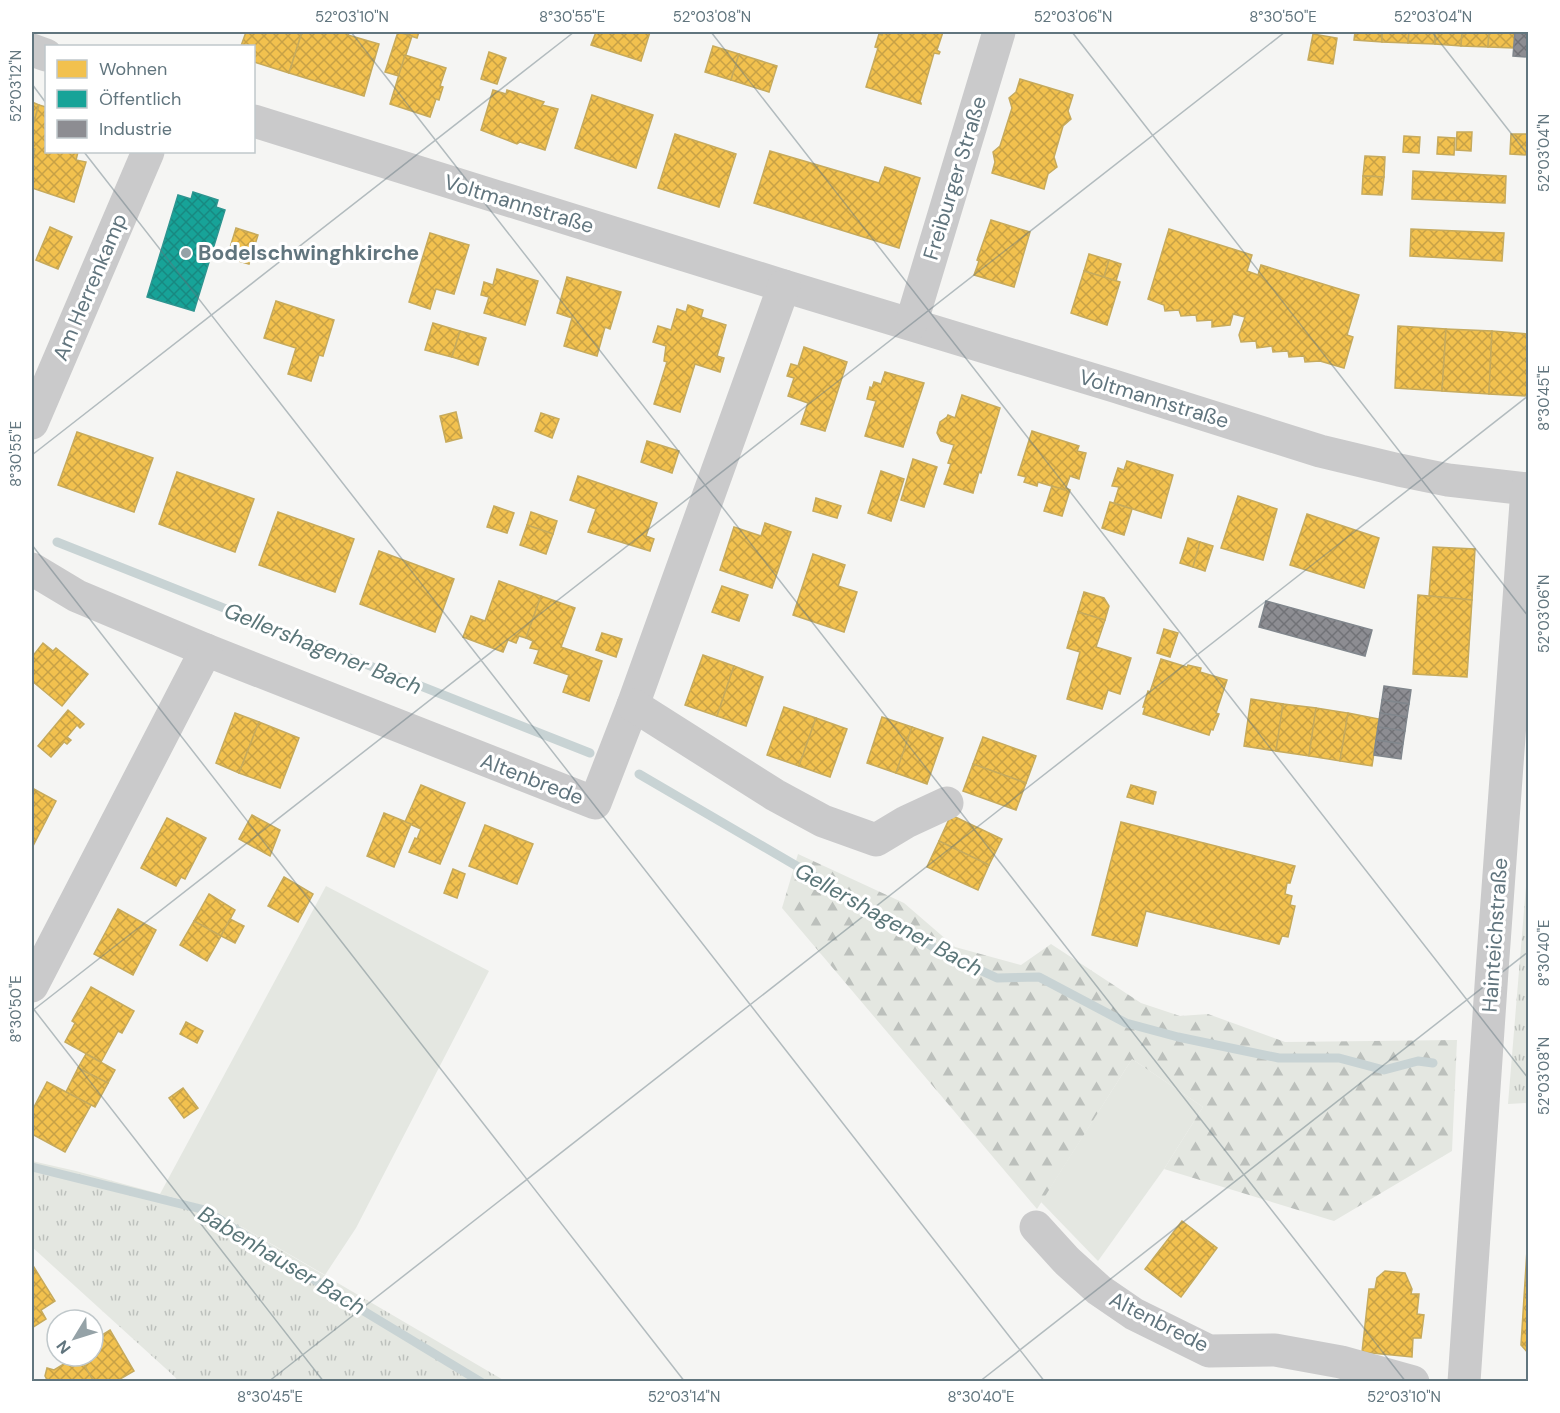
<svg xmlns="http://www.w3.org/2000/svg" width="1560" height="1413" font-family="'DM Sans',sans-serif">
<style>
.green{fill:#e4e7e1}
.forest{fill:url(#forest-firs)}
.park{fill:url(#park-tufts)}
.homes{fill:url(#homes-cross-hatch);stroke:#c6aa5c;stroke-width:1.5}
.public{fill:url(#public-cross-hatch);stroke:#2d9590;stroke-width:1.5}
.industry{fill:url(#industry-cross-hatch);stroke:#80868c;stroke-width:1.5}
.lines{fill:none;stroke-linecap:round;stroke-linejoin:round}
.stream{stroke:#c8d3d4;stroke-width:9}
.minor{stroke:#cacacb;stroke-width:33}
.ticks{fill:none;stroke:#61757e;stroke-width:1.5;stroke-opacity:0.45}
.poi-dot{fill:#95a2a7;stroke:#fff;stroke-width:2}
.labels{text-anchor:middle;stroke-width:6;stroke-linejoin:round;paint-order:stroke}
.street-label{font-size:21px;fill:#61757e;stroke:#fff}
.poi-label{font-size:21px;font-weight:bold;fill:#61757e;stroke:#fff;text-anchor:start}
.water-label{font-size:22px;font-style:italic;fill:#5b7679;stroke:#fff}
.neatline{fill:none;stroke:#61757e;stroke-width:2}
.ticks-label{font-size:15px;text-anchor:middle;fill:#61757e}
</style>
<defs>
<pattern id="forest-firs" width="22" height="20" patternUnits="userSpaceOnUse" patternTransform="scale(1.5)"><rect width="22" height="20" fill="#e4e7e1"/><path d="M5 1l3.5 6h-7zM16 11l3.5 6h-7z" fill="#bcc0bc"/></pattern>
<pattern id="park-tufts" width="24" height="20" patternUnits="userSpaceOnUse" patternTransform="scale(1.5)"><rect width="24" height="20" fill="#e4e7e1"/><path d="M3 7l-1-3M5 7V3M7 7l1-3M15 17l-1-3M17 17v-4M19 17l1-3" fill="none" stroke="#bcc0bc"/></pattern>
<pattern id="homes-cross-hatch" width="8" height="8" patternUnits="userSpaceOnUse" patternTransform="scale(1.5)"><rect width="8" height="8" fill="#f2c14e"/><path d="M0 0l8 8M0 8l8-8" fill="none" stroke="#c7a146"/></pattern>
<pattern id="public-cross-hatch" width="8" height="8" patternUnits="userSpaceOnUse" patternTransform="scale(1.5)"><rect width="8" height="8" fill="#17a398"/><path d="M0 0l8 8M0 8l8-8" fill="none" stroke="#188981"/></pattern>
<pattern id="industry-cross-hatch" width="8" height="8" patternUnits="userSpaceOnUse" patternTransform="scale(1.5)"><rect width="8" height="8" fill="#8d8d92"/><path d="M0 0l8 8M0 8l8-8" fill="none" stroke="#717277"/></pattern>
</defs>
<rect width="100%" height="100%" fill="#f5f5f3"/>
<!-- green -->
<g class="green">
<path d="M326 886 489 971 356 1228 325 1275 208 1207 160 1194Z"/>
<path d="M1132 1059 1203 1107 1164 1169 1098 1261 1041 1202Z"/>
</g>
<!-- forest -->
<path class="forest" d="M798 854 904 903 955 947 1021 965 1051 944 1141 1003 1180 1016 1208 1014 1285 1042 1457 1040 1452 1151 1334 1221 1164 1169 1203 1107 1132 1059 1037 1209 782 908Z"/>
<!-- park -->
<g class="park">
<path d="M1528 862V1103L1508 1104Z"/>
<path d="M32 1161 76 1171 208 1207 505 1381H178L175 1377 32 1247Z"/>
</g>
<!-- homes -->
<g class="homes">
<path d="M246 32H302L289 73 254 62V46H241Z"/>
<path d="M302 32H349L348 35 379 44 364 96 289 73Z"/>
<path d="M398 32H419L417 38Z"/>
<path d="M398 32 412 36 399 76 385 72Z"/>
<path d="M596 32H650L641 61 591 45Z"/>
<path d="M883 32H943L937 50 940 52 939 54 934 53 920 102 921 103V104L866 87 878 48 875 47 879 34 882 35Z"/>
<path d="M1355 32H1382V42L1354 40Z"/>
<path d="M1382 32H1409L1408 43 1382 42Z"/>
<path d="M1409 32H1435V44L1408 43Z"/>
<path d="M1435 32H1462L1461 46 1435 44Z"/>
<path d="M1462 32H1489L1488 47 1461 46Z"/>
<path d="M1489 32H1515L1514 48 1488 47Z"/>
<path d="M1313 34 1337 38 1333 64 1308 60Z"/>
<path d="M713 46 739 54 731 80 705 72Z"/>
<path d="M489 52 506 58 497 84 481 79Z"/>
<path d="M739 54 777 66 769 92 731 80Z"/>
<path d="M405 55 446 68 440 86 443 87 439 100 436 99 430 117 390 104Z"/>
<path d="M1020 79 1073 95 1068 111 1071 119 1063 126 1054 157 1057 167 1048 174 1044 189 992 173 995 162 993 152 1000 146 1012 108 1009 98 1016 92Z"/>
<path d="M493 90 506 94 507 90 544 102 542 105 558 109 545 150 520 142 517 144 481 130Z"/>
<path d="M592 95 653 115 636 168 575 148Z"/>
<path d="M32 102 39 105 32 128Z"/>
<path d="M39 105 46 107V152H78L76 160 86 162 74 202 32 188V160L35 149 32 148V128Z"/>
<path d="M1457 132H1472L1471 151 1456 150Z"/>
<path d="M675 134 736 154 719 207 658 188Z"/>
<path d="M1511 134H1528V155L1510 154Z"/>
<path d="M1404 136 1420 137 1419 153 1403 152Z"/>
<path d="M1438 137 1455 138 1454 155 1437 154Z"/>
<path d="M770 151 879 183 885 167 920 178 899 248 754 203Z"/>
<path d="M1365 156 1385 157 1384 177 1363 176Z"/>
<path d="M1413 171 1506 176 1505 203 1412 199Z"/>
<path d="M1363 176 1384 177 1382 195 1362 194Z"/>
<path d="M991 220 1030 232 1014 287 974 275 979 261 977 260Z"/>
<path d="M50 227 72 237 58 269 36 260Z"/>
<path d="M236 228 258 235 249 264 235 260 237 253 229 251Z"/>
<path d="M1169 229 1252 255 1247 271 1258 275 1261 265 1359 295 1347 335 1353 337 1344 368 1320 361 1305 362 1304 356 1289 357 1288 351 1273 352 1272 346 1257 348 1256 341 1241 342 1239 335 1245 317 1233 314 1230 325 1212 327V320L1197 321 1196 315 1181 316 1179 310 1165 311 1164 305 1148 299Z"/>
<path d="M1411 229 1504 233 1502 261 1410 256Z"/>
<path d="M430 233 469 245 454 294 436 289 430 309 409 302Z"/>
<path d="M1089 254 1109 260 1104 277 1084 271Z"/>
<path d="M1109 260 1121 264 1116 281 1104 277Z"/>
<path d="M497 269 538 281 525 325 484 313 489 297 481 295 484 282 493 285Z"/>
<path d="M1084 271 1120 282 1107 325 1071 313Z"/>
<path d="M567 277 621 292 610 329 605 327 597 356 564 346 572 318 557 313Z"/>
<path d="M276 301 334 320 323 356 319 355 311 381 288 374 296 348 264 338Z"/>
<path d="M688 305 703 310 701 317 726 325 717 356 724 358 720 372 695 364 680 412 654 404 667 362 664 361 666 346 653 342 658 326 671 330 677 309 686 312Z"/>
<path d="M433 323 460 331 452 357 425 350Z"/>
<path d="M1398 326 1446 329 1442 391 1395 388Z"/>
<path d="M1446 329 1492 331 1489 394 1442 391Z"/>
<path d="M460 331 486 338 478 365 452 357Z"/>
<path d="M1492 331 1528 334V396L1489 394Z"/>
<path d="M804 347 847 362 825 431 801 424 808 403 788 396 794 378 787 376 791 364 798 366Z"/>
<path d="M885 372 924 383 903 447 865 436 876 401 867 399 870 387 872 388 874 382 881 384Z"/>
<path d="M962 395 1000 408 981 473 979 472 973 493 944 484 951 464 948 463 954 445 941 441 937 433 940 422 947 417 948 415 955 418Z"/>
<path d="M456 412 462 438 446 442 440 416Z"/>
<path d="M541 413 559 419 552 438 535 431Z"/>
<path d="M1032 431 1079 446 1077 451 1086 453 1079 479 1070 476 1065 490 1038 482 1037 486 1024 482 1026 477 1018 475Z"/>
<path d="M77 432 153 458 134 512 58 485Z"/>
<path d="M647 441 679 451 672 473 641 462Z"/>
<path d="M913 459 937 467 924 507 901 500Z"/>
<path d="M1127 461 1173 475 1161 518 1114 503 1119 487 1112 486 1118 468 1124 470Z"/>
<path d="M881 471 904 479 891 521 868 513Z"/>
<path d="M177 472 254 499 235 552 159 524Z"/>
<path d="M578 476 657 503 646 536 654 539 650 551 588 532 596 509 570 500Z"/>
<path d="M1052 486 1065 490 1066 488 1070 490 1062 516 1044 511Z"/>
<path d="M1238 496 1277 509 1263 560 1221 548Z"/>
<path d="M816 498 841 506 837 518 813 511Z"/>
<path d="M1110 502 1132 509 1124 535 1102 528Z"/>
<path d="M494 506 514 513 507 533 487 527Z"/>
<path d="M278 512 354 539 335 592 259 565Z"/>
<path d="M531 512 557 521 553 534 527 525Z"/>
<path d="M1307 514 1379 538 1364 588 1290 565Z"/>
<path d="M765 523 791 532 772 588 720 570 734 527 761 536Z"/>
<path d="M527 525 553 534 546 554 520 545Z"/>
<path d="M1188 538 1200 542 1193 567 1180 563Z"/>
<path d="M1200 542 1213 546 1205 571 1193 567Z"/>
<path d="M1433 547 1475 549 1472 600 1429 596Z"/>
<path d="M379 551 454 579 435 632 360 604Z"/>
<path d="M813 554 845 565 838 586 857 592 844 632 793 615Z"/>
<path d="M499 581 541 596 526 638 519 636 516 643 508 640 503 652 463 637 471 616 485 621Z"/>
<path d="M722 586 748 595 739 621 712 612Z"/>
<path d="M1084 592 1104 598 1109 606 1105 620 1078 612Z"/>
<path d="M1418 595 1472 600 1467 677 1413 674Z"/>
<path d="M541 596 575 608 561 647 602 661 589 701 563 692 569 675 534 663 539 650 530 648 533 641 526 638Z"/>
<path d="M1078 612 1105 620 1096 647 1131 658 1120 694 1108 690 1102 709 1067 699 1080 652 1067 648Z"/>
<path d="M1164 629 1178 633 1170 657 1157 653Z"/>
<path d="M602 633 622 639 616 657 596 650Z"/>
<path d="M43 643 53 651 56 648 88 674 62 706 32 681V657Z"/>
<path d="M703 655 734 666 717 716 685 705Z"/>
<path d="M1161 659 1187 667 1188 665 1201 668 1200 672 1227 680 1216 713 1219 714 1213 730 1211 729 1209 735 1143 714 1145 707H1143L1148 691 1150 692Z"/>
<path d="M734 666 763 677 746 726 717 716Z"/>
<path d="M1251 699 1283 704 1276 751 1244 746Z"/>
<path d="M1283 704 1316 708 1309 756 1276 751Z"/>
<path d="M784 707 816 718 799 766 767 755Z"/>
<path d="M1316 708 1348 713 1340 761 1309 756Z"/>
<path d="M68 710 84 724 80 728 77 725 67 737 71 740 67 744 64 742 51 757 38 746Z"/>
<path d="M235 713 259 722 239 773 216 763Z"/>
<path d="M1348 713 1379 719 1372 766 1340 761Z"/>
<path d="M882 717 912 727 896 773 867 763Z"/>
<path d="M816 718 847 729 830 777 799 766Z"/>
<path d="M259 722 299 738 280 788 239 773Z"/>
<path d="M912 727 943 738 927 784 896 773Z"/>
<path d="M983 737 1036 756 1026 783 973 764Z"/>
<path d="M973 764 1026 783 1016 810 963 791Z"/>
<path d="M421 785 465 803 440 864 409 852 415 838 417 839 421 829 405 822Z"/>
<path d="M1131 785 1156 792 1153 804 1127 797Z"/>
<path d="M32 788 56 801 32 848Z"/>
<path d="M384 813 411 824 394 867 367 856Z"/>
<path d="M252 815 280 830 270 856 239 839Z"/>
<path d="M951 815 1002 839 989 865 939 841Z"/>
<path d="M167 818 206 838 185 879 181 877 176 886 141 868Z"/>
<path d="M1121 822 1295 866 1290 883H1287L1285 894 1292 896 1290 905 1295 906 1288 937 1282 936 1279 944 1146 911 1137 946 1092 935Z"/>
<path d="M485 825 533 844 517 884 469 866Z"/>
<path d="M939 841 989 865 978 890 927 867Z"/>
<path d="M453 869 465 874 457 898 444 893Z"/>
<path d="M284 877 313 894 298 922 268 906Z"/>
<path d="M209 894 235 910 221 936 194 921Z"/>
<path d="M118 909 156 930 133 975 94 954Z"/>
<path d="M230 919 244 926 235 943 221 936Z"/>
<path d="M194 921 221 936 207 961 180 945Z"/>
<path d="M91 987 134 1011 122 1033 118 1031 101 1062 65 1042 75 1023 72 1021Z"/>
<path d="M186 1022 203 1031 197 1043 180 1034Z"/>
<path d="M86 1054 115 1070 108 1083 78 1068Z"/>
<path d="M78 1068 108 1083 95 1107 66 1092Z"/>
<path d="M47 1082 91 1105 65 1152 32 1134V1111Z"/>
<path d="M183 1088 198 1108 184 1118 169 1098Z"/>
<path d="M1182 1221 1217 1248 1181 1297 1145 1269Z"/>
<path d="M1527 1250H1528V1353L1521 1345Z"/>
<path d="M32 1264 55 1301 41 1310 46 1319 32 1328Z"/>
<path d="M1385 1271 1405 1273 1412 1289 1411 1294H1419L1417 1314 1424 1315 1421 1338H1413L1412 1357 1362 1352 1369 1289H1375L1377 1278Z"/>
<path d="M110 1330 134 1371 120 1379 122 1382H94L79 1356H93V1336L99 1337Z"/>
<path d="M77 1356H79L94 1382H44L47 1380 45 1376 47 1368 54 1370Z"/>
</g>
<!-- public -->
<path class="public" d="M193 192 218 200 216 207 225 210 194 311 147 297 178 195 191 199Z"/>
<!-- industry -->
<g class="industry">
<path d="M1515 32H1528L1527 57 1513 56Z"/>
<path d="M1266 601 1372 630 1365 656 1259 627Z"/>
<path d="M1384 686 1411 690 1409 704 1382 700Z"/>
<path d="M1382 700 1409 704 1407 717 1380 713Z"/>
<path d="M1380 713 1407 717 1405 731 1378 727Z"/>
<path d="M1378 727 1405 731 1403 744 1376 740Z"/>
<path d="M1376 740 1403 744 1401 759 1374 755Z"/>
</g>
<g class="lines">
<!-- stream -->
<g class="stream">
<path d="M57 542 590 753"/>
<path d="M639 774 889 920 943 953 997 978 1039 977 1126 1023 1178 1037 1279 1058H1339L1384 1070 1418 1061 1433 1063"/>
<path d="M32 1167 205 1210 362 1310 481 1382"/>
</g>
<!-- minor -->
<g class="minor">
<path d="M32 50 46 55"/>
<path d="M254 121 784 286 1114 386 1320 451 1399 470 1448 480 1528 489"/>
<path d="M911 324 999 32"/>
<path d="M32 423 148 152"/>
<path d="M32 569 77 596 206 650 595 803 633 705 784 286"/>
<path d="M633 705 775 795 823 821 876 840 906 822 947 803"/>
<path d="M32 986 206 650"/>
<path d="M1036 1227 1067 1261 1099 1290 1134 1314 1209 1351 1275 1350 1341 1362 1413 1382"/>
<path d="M1464 1382 1492 971 1527 489"/>
</g>
</g>
<!-- ticks -->
<path class="ticks" d="M351 32 1406 1382M711 32 1528 1078M1072 32 1528 616M1432 32 1528 155M32 84 46 103M84 152 1045 1382M32 455 574 32M32 545 685 1382M32 1007 324 1382M32 1011 1285 32M268 1382 1528 396M979 1382 1528 952"/>
<!-- markers -->
<circle class="poi-dot" cx="186" cy="253" r="6"/>
<g class="labels">
<!-- street labels -->
<g class="street-label">
<text transform="translate(955 178) rotate(-73)" y="7">Freiburger Straße</text>
<text transform="translate(519 204) rotate(17)" y="7">Voltmannstraße</text>
<text transform="translate(90 287) rotate(-67)" y="7">Am Herrenkamp</text>
<text transform="translate(1154 399) rotate(17)" y="7">Voltmannstraße</text>
<text transform="translate(532 779) rotate(21)" y="7">Altenbrede</text>
<text transform="translate(1495 935) rotate(-86)" y="7">Hainteichstraße</text>
<text transform="translate(1159 1322) rotate(27)" y="7">Altenbrede</text>
</g>
<!-- poi labels -->
<g class="poi-label">
<text x="198" y="260">Bodelschwinghkirche</text>
</g>
<!-- water labels -->
<g class="water-label">
<text transform="translate(323 648) rotate(22)" y="8">Gellershagener Bach</text>
<text transform="translate(889 919) rotate(29)" y="8">Gellershagener Bach</text>
<text transform="translate(282 1260) rotate(31)" y="8">Babenhauser Bach</text>
</g>
</g>
<!-- border -->
<rect width="1560" height="1413" fill="none" stroke="#ffffff" stroke-width="66"/>
<!-- legend -->
<rect x="45" y="45" width="210" height="108" fill="#ffffff" stroke="#c0c8cb" stroke-width="1.5"/>
<rect x="57" y="60" width="30" height="18" fill="#f2c14e" stroke="#c0c8cb" stroke-width="1.5"/>
<text x="99" y="75" font-size="18" fill="#61757e">Wohnen</text>
<rect x="57" y="90" width="30" height="18" fill="#17a398" stroke="#c0c8cb" stroke-width="1.5"/>
<text x="99" y="105" font-size="18" fill="#61757e">Öffentlich</text>
<rect x="57" y="120" width="30" height="18" fill="#8d8d92" stroke="#c0c8cb" stroke-width="1.5"/>
<text x="99" y="135" font-size="18" fill="#61757e">Industrie</text>
<!-- north arrow -->
<g transform="translate(75 1338) rotate(232)"><circle r="28" fill="#ffffff" stroke="#c0c8cb" stroke-width="1.5"/>
<path d="M0-4.5L10 22L0 15L-10 22Z" fill="#95a2a7"/>
<text y="-9" font-size="16" font-weight="bold" text-anchor="middle" fill="#61757e">N</text>
</g>
<rect x="33" y="33" width="1494" height="1347" class="neatline"/>
<g class="ticks-label">
<text x="352" y="22">52°03'10"N</text>
<text x="572" y="22">8°30'55"E</text>
<text x="712" y="22">52°03'08"N</text>
<text x="1073" y="22">52°03'06"N</text>
<text x="1283" y="22">8°30'50"E</text>
<text x="1433" y="22">52°03'04"N</text>
<text transform="translate(16 86) rotate(-90)" y="5">52°03'12"N</text>
<text transform="translate(1544 153) rotate(-90)" y="5">52°03'04"N</text>
<text transform="translate(1544 398) rotate(-90)" y="5">8°30'45"E</text>
<text transform="translate(16 454) rotate(-90)" y="5">8°30'55"E</text>
<text transform="translate(1544 614) rotate(-90)" y="5">52°03'06"N</text>
<text transform="translate(1544 953) rotate(-90)" y="5">8°30'40"E</text>
<text transform="translate(16 1009) rotate(-90)" y="5">8°30'50"E</text>
<text transform="translate(1544 1076) rotate(-90)" y="5">52°03'08"N</text>
<text x="270" y="1402">8°30'45"E</text>
<text x="684" y="1402">52°03'14"N</text>
<text x="981" y="1402">8°30'40"E</text>
<text x="1404" y="1402">52°03'10"N</text>
</g>
</svg>
